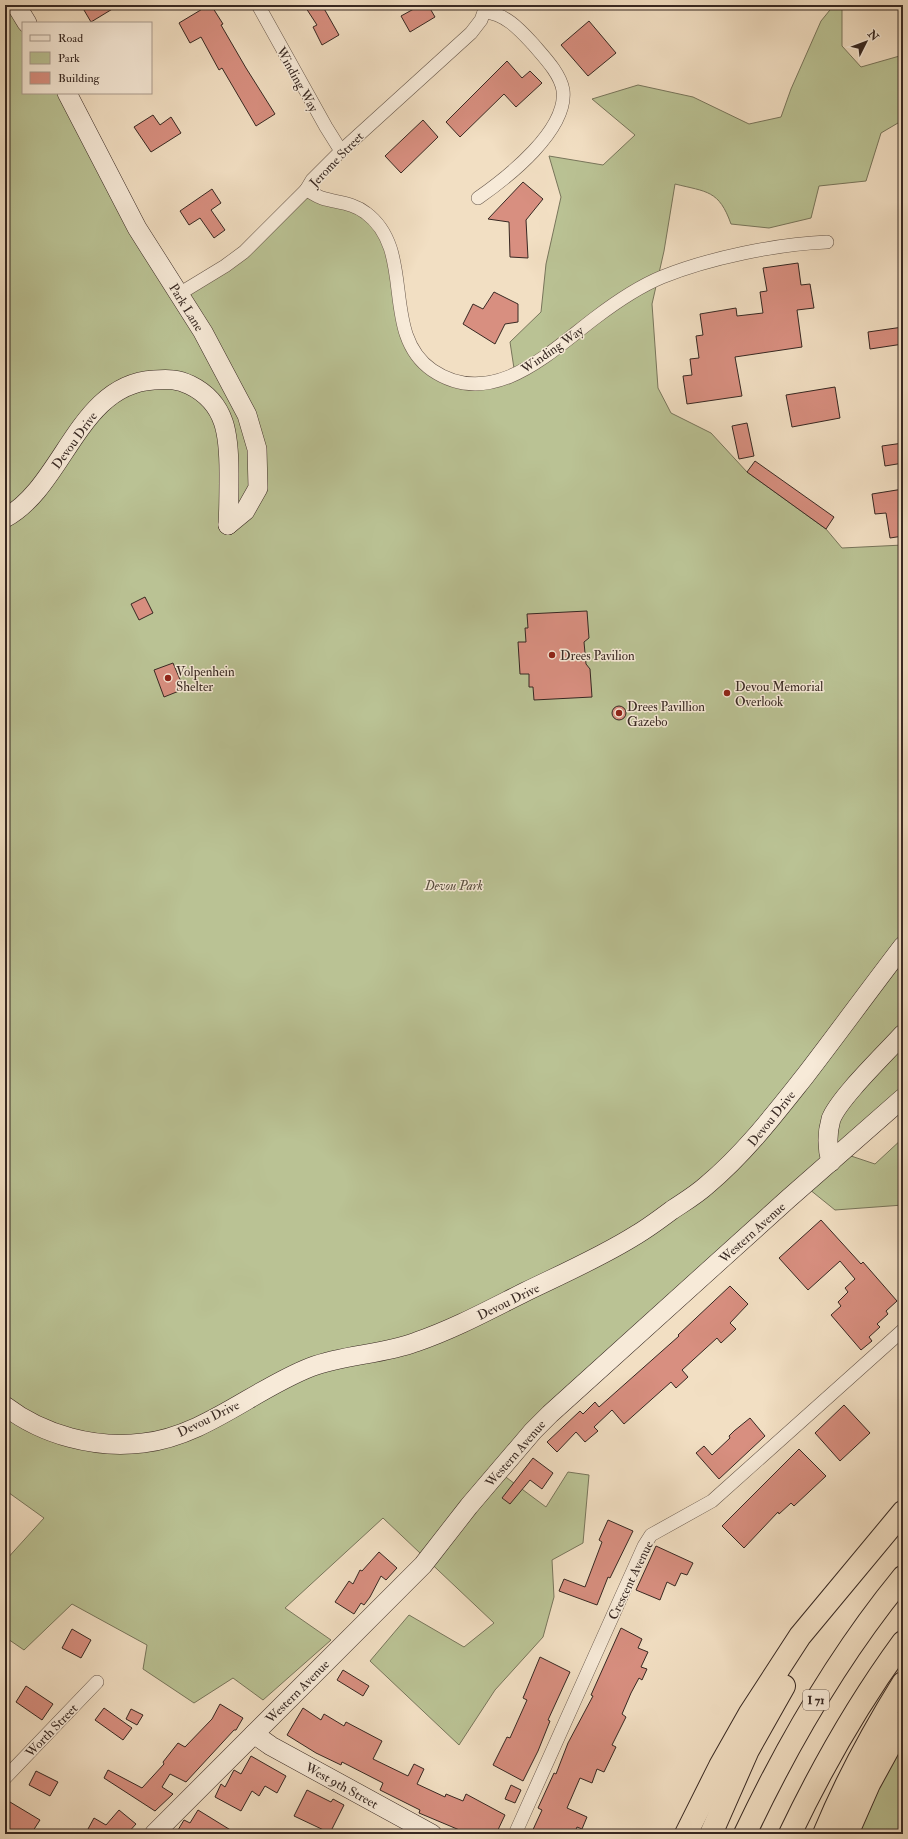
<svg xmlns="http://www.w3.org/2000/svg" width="908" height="1839" font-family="'IM FELL Double Pica',serif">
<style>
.green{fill:#bac294;stroke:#78755b}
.building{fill:#d88f80;stroke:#372822}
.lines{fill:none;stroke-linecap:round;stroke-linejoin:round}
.street-casing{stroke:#66564a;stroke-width:14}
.secondary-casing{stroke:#372822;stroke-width:20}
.highway-casing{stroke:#372822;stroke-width:24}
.street{stroke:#f7ead8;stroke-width:13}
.secondary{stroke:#f7ead8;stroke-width:19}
.highway{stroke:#f2dfc3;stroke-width:22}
.poi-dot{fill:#8f2418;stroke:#f7ead8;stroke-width:1.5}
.labels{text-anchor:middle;stroke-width:3;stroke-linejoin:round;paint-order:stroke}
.shield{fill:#f7ead8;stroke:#716259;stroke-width:1}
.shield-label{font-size:12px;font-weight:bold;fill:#372822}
.street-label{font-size:13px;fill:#372822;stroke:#f7ead8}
.poi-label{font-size:13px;fill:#372822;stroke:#f7ead8;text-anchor:start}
.park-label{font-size:13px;font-style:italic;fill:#584e3e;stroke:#f7ead8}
</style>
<rect width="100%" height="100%" fill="#f2dfc3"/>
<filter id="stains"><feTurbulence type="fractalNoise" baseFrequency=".005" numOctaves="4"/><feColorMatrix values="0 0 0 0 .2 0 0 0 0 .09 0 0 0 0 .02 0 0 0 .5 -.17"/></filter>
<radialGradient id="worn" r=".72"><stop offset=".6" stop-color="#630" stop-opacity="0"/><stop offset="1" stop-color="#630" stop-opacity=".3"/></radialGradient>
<!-- green -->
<g class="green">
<path d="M5 5H16L23 23V93H67L179 293 225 266 306 190 348 203 384 233 413 349 450 379 515 375 510 342 541 312 546 264 561 197 549 156 603 165 635 135 592 99 638 85 693 97 749 124 781 117 791 89 821 21 834 5H842V46L861 67 903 55V120L881 133 866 181 819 186 811 218 769 228 731 224C719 190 707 192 675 184L664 251 652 304 658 388 671 413 711 433 747 472 826 529 842 548 903 545V1098L842 1153 875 1164 903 1138V1205L835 1210 804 1185 499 1472 546 1507 568 1472 589 1475 583 1543 552 1560 554 1597 543 1637 495 1690 459 1745 370 1661 409 1615 464 1647 494 1623 383 1518 285 1608 331 1640 263 1700 233 1678 194 1703 143 1669 147 1645 72 1604 24 1650 5 1637V1561L44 1518 5 1490Z"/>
<path d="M903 1738V1834H857Z"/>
</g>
<!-- building -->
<g class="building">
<path d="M81 5H119L91 22Z"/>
<path d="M209 5H211L223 24 221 25 246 68 275 114 256 126 222 68 219 70 201 37 190 43 179 23Z"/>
<path d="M304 5H322L339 35 322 45 313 27 317 25Z"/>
<path d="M421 5H428L435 17 410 32 401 16Z"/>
<path d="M589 21 616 53 588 76 561 45Z"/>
<path d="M507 61 522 78 530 71 542 83 516 107 504 94 460 137 446 122Z"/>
<path d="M153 115 160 125 171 117 181 133 151 152 134 127Z"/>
<path d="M423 120 438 137 401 173 385 156Z"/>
<path d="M523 182 543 199 526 220 528 258 510 257 509 222 488 219Z"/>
<path d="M212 189 221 203 211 210 225 230 214 238 200 218 189 225 180 211Z"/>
<path d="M798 263 801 285 810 284 814 308 797 310 802 347 735 357 742 396 687 404 683 376 692 375 690 359 699 358 696 336 703 335 700 314 736 308 737 316 763 313 760 292 767 291 763 268Z"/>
<path d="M494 292 518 304V322L505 324 495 344 463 324 473 304 483 309Z"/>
<path d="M903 327V344L870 349 868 332Z"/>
<path d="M835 387 840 418 792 427 786 395Z"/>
<path d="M747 423 754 456 739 459 732 426Z"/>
<path d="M903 443V463L885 466 882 446Z"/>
<path d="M755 461 834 517 826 529 747 472Z"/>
<path d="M903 489V536L890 538 886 513 875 514 872 494Z"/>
<path d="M145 597 153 613 139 620 131 604Z"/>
<path d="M587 611 589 638 584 642 586 664 590 669 592 697 534 700 533 687H529V674H520L518 642H526L525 628H528L527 614Z"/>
<path d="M173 663 184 689 164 697 154 670Z"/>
<circle cx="619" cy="713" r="7"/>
<path d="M821 1220 861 1264 863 1262 897 1301 886 1311 888 1314 877 1324 880 1327 869 1337 872 1341 861 1350 831 1315 841 1306 838 1302 848 1292 845 1288 855 1279 840 1261 808 1290 779 1258Z"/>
<path d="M730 1286 748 1304 730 1323 736 1329 721 1343 717 1338 682 1370 688 1377 676 1388 671 1382 624 1424 612 1410 594 1427 598 1431 585 1442 576 1432 557 1452 547 1442 580 1411 583 1414 595 1402 599 1407 679 1336 678 1335Z"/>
<path d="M844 1405 870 1433 840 1461 815 1433Z"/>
<path d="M750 1418 765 1436 719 1479 696 1453 704 1446 712 1455 730 1438 729 1436 734 1431Z"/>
<path d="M799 1449 826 1476 794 1506 791 1503 779 1514 778 1512 744 1548 722 1526Z"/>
<path d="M533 1458 553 1473 542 1489 530 1480 510 1504 502 1498Z"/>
<path d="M608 1520 633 1531 610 1578 608 1577 597 1605 559 1591 564 1579 585 1587 602 1542 599 1540Z"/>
<path d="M656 1546 693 1563 687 1575 681 1573 675 1586 667 1582 660 1600 636 1590Z"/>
<path d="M379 1552 397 1568 386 1580 381 1576 370 1597 364 1605 361 1603 354 1614 335 1602 349 1581 353 1584 360 1570 362 1571Z"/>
<path d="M621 1628 642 1639 638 1648 648 1652 641 1667 647 1669 642 1680 639 1678 631 1693 622 1714 626 1717 612 1745 616 1747 604 1772 597 1769 592 1783 580 1778 567 1808 587 1817 582 1829 577 1827 574 1834H531L542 1810 538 1808 554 1773 556 1774 568 1743 593 1696 591 1695Z"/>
<path d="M72 1629 91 1640 81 1658 62 1648Z"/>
<path d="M540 1657 570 1672 548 1720 550 1721 538 1751 523 1781 493 1765 507 1737 510 1738 527 1700 523 1698Z"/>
<path d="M343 1670 369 1686 363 1696 337 1680Z"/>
<path d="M26 1686 53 1704 42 1720 16 1702Z"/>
<path d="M220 1704 243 1718 236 1730H234L186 1782 170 1774 162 1787 173 1794 155 1811 104 1778 108 1770 142 1788 164 1764 163 1762 178 1743 185 1747 212 1719Z"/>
<path d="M104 1708 132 1728 123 1740 95 1720Z"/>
<path d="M303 1708 321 1720 324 1714 344 1726 346 1722 382 1741 373 1759 408 1776 414 1764 424 1769 417 1784 445 1797 446 1794 463 1801 466 1794 505 1815 496 1834H469L419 1813 420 1810 380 1790 383 1783 342 1762 341 1765 316 1753 287 1735Z"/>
<path d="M131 1709 143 1715 137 1725 126 1719Z"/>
<path d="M251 1756 286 1776 277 1793 265 1786 259 1796 252 1791 241 1811 215 1797 221 1784 225 1787 234 1770 241 1774Z"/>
<path d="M36 1771 58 1782 50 1796 29 1785Z"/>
<path d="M511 1785 521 1790 515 1803 505 1799Z"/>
<path d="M307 1790 331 1802 333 1799 344 1805 330 1833 294 1816Z"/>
<path d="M5 1799 40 1820 31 1834H5Z"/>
<path d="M119 1810 136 1824 127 1834H97L88 1829 94 1818 106 1825Z"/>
<path d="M198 1810 237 1834H183L178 1830 184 1820 190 1823Z"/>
</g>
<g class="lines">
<!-- street casing -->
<g class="street-casing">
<g id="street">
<path d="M258 5 326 127 341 151"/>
<path d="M306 190C311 192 316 196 322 198 337 203 352 202 366 213 417 251 379 333 432 370 492 411 550 352 595 318 616 302 638 287 662 277 709 258 777 244 827 242"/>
<path d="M478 198C508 177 568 130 563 90 560 73 544 57 533 44 520 30 505 13 484 12"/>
<path d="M179 294 225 266 244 252 306 190 312 180 341 151 471 33 481 20 484 12"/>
<path d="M5 1778 97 1682"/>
<path d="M515 1834 644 1546 651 1535 712 1501 903 1330"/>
</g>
</g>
<!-- secondary casing -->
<g class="secondary-casing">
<g id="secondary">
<path d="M16 5 27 23"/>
<path d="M67 93 137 228 203 332 247 415 257 449 258 488 245 511 228 525"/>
<path d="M5 518C64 486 78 384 154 380 168 379 178 379 190 385 227 403 229 437 229 473 229 490 229 508 228 525"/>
<path d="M831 1162C827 1148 827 1133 831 1119 839 1098 886 1053 903 1034"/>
<path d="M5 1406C43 1435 95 1449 143 1443 205 1436 254 1389 311 1367 345 1354 382 1355 416 1342 454 1329 489 1310 525 1292 562 1274 601 1257 636 1235 648 1228 660 1219 672 1210 684 1202 696 1195 707 1185 745 1153 774 1115 805 1076 838 1033 870 989 903 946"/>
<path d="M254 1734 271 1746 432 1834"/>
<path d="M154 1834 423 1565 469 1506 533 1431 550 1414 788 1199 903 1098"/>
</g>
</g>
<!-- highway casing -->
<g class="highway-casing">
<g id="highway">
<path d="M686 1834 720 1766 750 1713 800 1636 903 1512"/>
<path d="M711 1834 748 1750 784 1686"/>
<path d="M745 1834C788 1743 839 1655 903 1577"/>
<path d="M790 1834C822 1767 859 1702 903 1642"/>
<path d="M824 1834C846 1781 873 1731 903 1683"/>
<path d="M847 1834 869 1784 903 1722"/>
</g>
</g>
<!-- street -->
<use href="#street" class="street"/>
<!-- secondary -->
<use href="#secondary" class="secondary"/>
<!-- highway -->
<use href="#highway" class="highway"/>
</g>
<!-- markers -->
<g class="poi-dot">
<circle cx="552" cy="655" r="4"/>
<circle cx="168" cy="678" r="4"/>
<circle cx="727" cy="693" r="4"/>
<circle cx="619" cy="713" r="4"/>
</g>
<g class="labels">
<!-- shield labels -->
<rect class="shield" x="803" y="1690" width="26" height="20" rx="3"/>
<g class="shield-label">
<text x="816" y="1704">I 71</text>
</g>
<!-- street labels -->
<g class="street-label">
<text transform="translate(298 79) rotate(61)" y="5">Winding Way</text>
<text transform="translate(336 159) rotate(-46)" y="5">Jerome Street</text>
<text transform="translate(187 307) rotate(58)" y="5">Park Lane</text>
<text transform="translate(552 349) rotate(-35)" y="5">Winding Way</text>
<text transform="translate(74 440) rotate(-54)" y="5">Devou Drive</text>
<text transform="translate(771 1118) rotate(-51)" y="5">Devou Drive</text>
<text transform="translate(752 1232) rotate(-42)" y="5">Western Avenue</text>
<text transform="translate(508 1301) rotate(-26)" y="5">Devou Drive</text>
<text transform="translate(208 1418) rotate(-26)" y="5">Devou Drive</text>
<text transform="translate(515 1453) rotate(-49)" y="5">Western Avenue</text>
<text transform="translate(630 1580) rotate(-64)" y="5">Crescent Avenue</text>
<text transform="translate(297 1691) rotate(-45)" y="5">Western Avenue</text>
<text transform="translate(51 1730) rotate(-46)" y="5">Worth Street</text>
<text transform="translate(342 1785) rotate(29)" y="5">West 9th Street</text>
</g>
<!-- poi labels -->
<g class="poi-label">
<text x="560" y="660">Drees Pavilion</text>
<text x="176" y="676">Volpenhein<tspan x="176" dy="15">Shelter</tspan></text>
<text x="735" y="691">Devou Memorial<tspan x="735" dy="15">Overlook</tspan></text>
<text x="627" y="711">Drees Pavillion<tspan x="627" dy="15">Gazebo</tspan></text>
</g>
<!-- park labels -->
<g class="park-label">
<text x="454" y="890">Devou Park</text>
</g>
</g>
<!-- margin -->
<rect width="908" height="1839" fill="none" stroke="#f2dfc3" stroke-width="20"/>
<rect x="6" y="6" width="896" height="1827" fill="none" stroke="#372822" stroke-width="2"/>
<rect x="10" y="10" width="888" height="1819" fill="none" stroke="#372822"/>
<!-- legend -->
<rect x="22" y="22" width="130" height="72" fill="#f7ead8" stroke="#aa9c8f"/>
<rect x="30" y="35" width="20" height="6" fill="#f7ead8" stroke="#aa9c8f"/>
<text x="58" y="42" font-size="12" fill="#372822">Road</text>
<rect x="30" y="52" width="20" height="12" fill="#bac294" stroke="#aa9c8f"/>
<text x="58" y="62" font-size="12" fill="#372822">Park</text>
<rect x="30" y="72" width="20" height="12" fill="#d88f80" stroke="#aa9c8f"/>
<text x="58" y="82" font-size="12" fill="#372822">Building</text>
<!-- north arrow -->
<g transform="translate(866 42) rotate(48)" stroke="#f7ead8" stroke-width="3" paint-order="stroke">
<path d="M0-3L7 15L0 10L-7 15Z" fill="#372822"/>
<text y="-6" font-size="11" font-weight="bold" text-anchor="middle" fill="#372822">N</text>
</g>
<rect width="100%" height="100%" filter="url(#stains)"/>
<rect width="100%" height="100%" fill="url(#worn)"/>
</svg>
